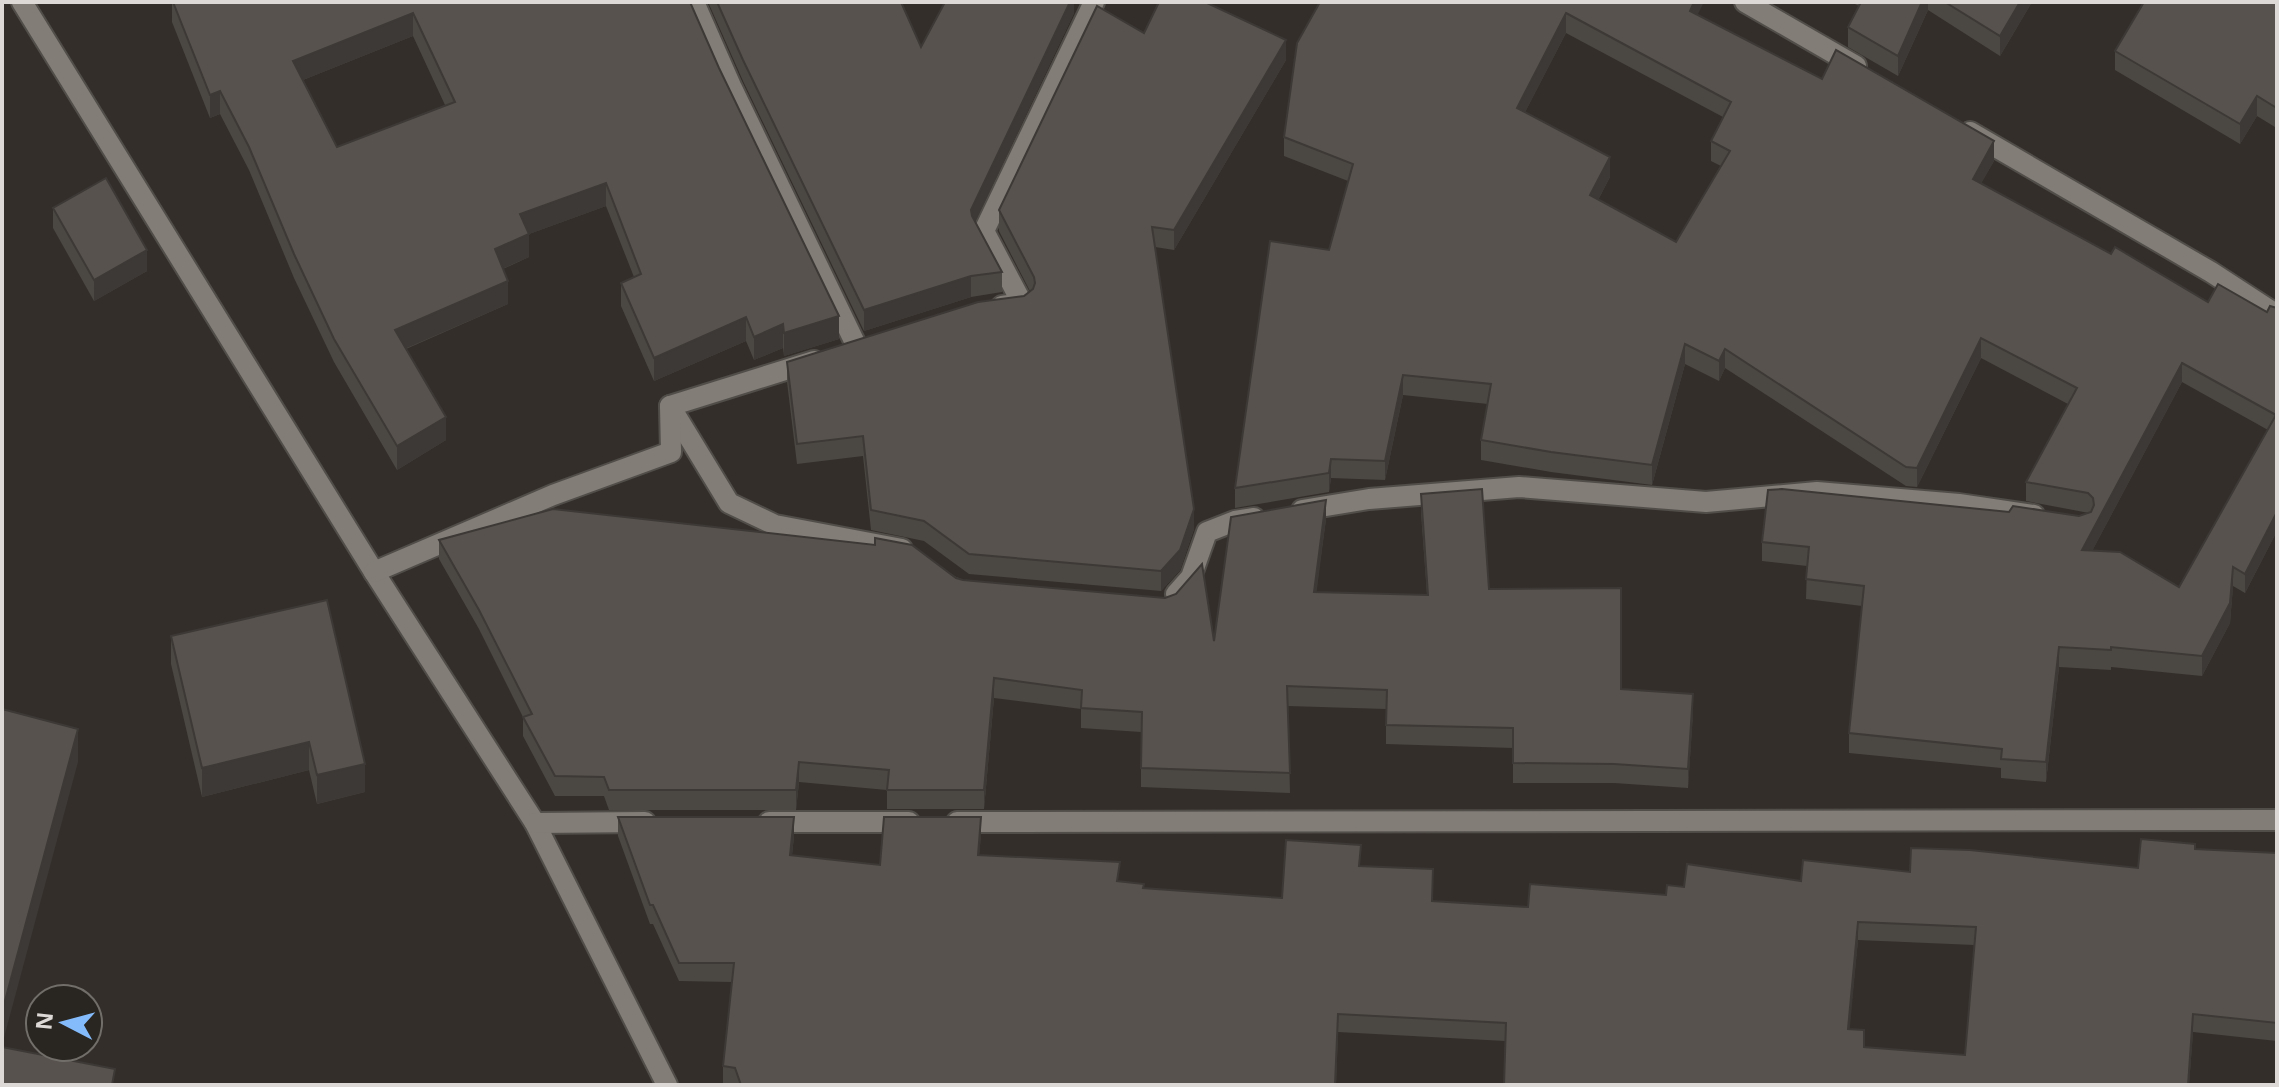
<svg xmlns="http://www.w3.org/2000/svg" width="2279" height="1087" font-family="'Open Sans',sans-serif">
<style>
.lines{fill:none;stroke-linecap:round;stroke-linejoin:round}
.minor-casing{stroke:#514d49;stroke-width:24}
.minor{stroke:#827d77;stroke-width:20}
.wall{fill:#4b4742;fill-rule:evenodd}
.shaded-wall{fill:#3d3936}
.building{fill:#57524d;stroke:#3d3936;stroke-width:2;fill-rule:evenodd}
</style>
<rect width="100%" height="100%" fill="#332e2a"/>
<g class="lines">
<!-- minor casing -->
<g class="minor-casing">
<g id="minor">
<path d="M22 2 374 572 535 823 667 1085"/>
<path d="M694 2 731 86 857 347"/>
<path d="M1745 2 1856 66"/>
<path d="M1970 132 2211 272 2277 315"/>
<path d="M1002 306 1022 303 984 231 1094 2"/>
<path d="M670 406 729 503 775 525 902 549"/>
<path d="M1302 510 1369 499 1519 487 1706 502 1817 492 1959 504 2034 515"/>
<path d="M374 572 553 495 671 452 670 406 814 361"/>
<path d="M1176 594 1191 577 1207 532 1235 521 1254 518"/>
<path d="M769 822H909"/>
<path d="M957 822 2277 820"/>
<path d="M535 823 645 822"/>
</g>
</g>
<!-- minor -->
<use href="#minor" class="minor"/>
</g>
<!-- wall -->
<g class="wall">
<path d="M172 2H690L839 339 784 356 783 348 754 360 746 341 654 381 621 306V283L634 277 606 206 529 234V257L503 269 508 304 406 349 446 440 397 470 334 362 294 278 249 170 220 114 210 118 172 22ZM413 36 445 105 337 147 303 80Z"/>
<path d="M708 2H885L921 47 1074 2V13L975 222 1002 272V292L971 297 864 331 743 81Z"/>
<path d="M1320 2 1697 15 1822 79 1994 161 1981 183 2111 254 2208 302 2267 312 2277 308V531L2245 593 2233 586 2230 623 2202 676 2111 667V670L2059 667 2046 782 2001 778V768L1849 753V733L1862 606 1806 599 1807 566 1762 561V542L2009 512 2079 516 2089 513 2026 501V482L2068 404 1981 358 1917 487 1906 486 1725 368 1719 381 1685 364 1652 485 1551 472 1481 460V440L1488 404 1403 395 1385 480 1331 478 1329 492 1235 508V488L1329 250 1348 181 1284 156V137ZM1566 33 1723 117 1711 141V161L1721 166 1676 242 1598 200 1610 177 1525 112ZM2182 382 2268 430 2179 587 2092 551Z"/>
<path d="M1851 2H2032L2000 56 1928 10 1898 76 1848 47V27L1859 6Z"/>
<path d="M2277 2V124L2275 127 2257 116 2240 144 2115 70V51Z"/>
<path d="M1144 33 1286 60 1174 250 1155 247 1194 529 1180 570 1161 591 969 574 924 541 871 530 863 456 797 464 787 382V362L1024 296 1030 291 999 231V210Z"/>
<path d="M53 208 147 271 94 301 53 228Z"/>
<path d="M1421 494 1489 589 1621 689 1693 713 1688 788 1614 783H1513V748L1386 744V709L1288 706 1290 793 1141 787V732L1081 728V709L994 698 984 809H887V790L799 782 796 810H609L604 796H555L523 736V717L479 629 439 559V540L875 545V538L963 580 1214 641 1326 519 1316 592 1427 595 1421 513Z"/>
<path d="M327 600 365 792 317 804 309 770 202 797 171 664V636Z"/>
<path d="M618 817 794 836 792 855 880 865 981 835 979 855 1119 882 1144 888 1282 898 1361 866 1433 901 1528 907 1666 895 1684 887 1801 881 1910 872 2138 868 2195 849 2277 853V1041L2193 1032 2189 1085H1504L1505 1041 1338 1032 1336 1085H723V1066L732 982 679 981 653 924H650L618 836ZM1858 940 1974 945 1965 1055 1864 1047 1849 1029Z"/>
</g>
<!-- shaded-wall -->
<g class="shaded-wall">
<path d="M1070 2H1074V13L971 231V210Z"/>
<path d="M1694 2H1704L1690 30V11Z"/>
<path d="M1922 2H1928V10L1898 76V56Z"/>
<path d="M2020 2H2032L2000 56V36Z"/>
<path d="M413 13V36L293 84V61Z"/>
<path d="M1566 13V33L1517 128V108Z"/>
<path d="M1286 40V60L1174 250V230Z"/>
<path d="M220 91V114L210 118V95Z"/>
<path d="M2257 96V116L2240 144V124Z"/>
<path d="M2277 104V124L2275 127V107Z"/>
<path d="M1994 141V161L1973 198V179Z"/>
<path d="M1610 157V177L1590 215V195Z"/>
<path d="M606 183V206L529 234V257L495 272V249L520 214Z"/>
<path d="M147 250V271L94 301V280Z"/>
<path d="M971 276V297L864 331V310Z"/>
<path d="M508 281V304L395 353V330Z"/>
<path d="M839 316V339L784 356V333Z"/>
<path d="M746 317V341L654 381V358Z"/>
<path d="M783 324V348L754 360V337Z"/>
<path d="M1981 338V358L1917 487V468Z"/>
<path d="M1685 344V364L1652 485V465Z"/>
<path d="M1725 349V368L1719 381V361Z"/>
<path d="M2182 363V382L2082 570V550Z"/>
<path d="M1403 375V395L1385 480V461Z"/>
<path d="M446 417V440L397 470V446Z"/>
<path d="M1331 459V478L1329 492V473Z"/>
<path d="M1326 500V519L1314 612V592Z"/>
<path d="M1194 509V529L1180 570 1161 591V571Z"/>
<path d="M2277 512V531L2245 593V574Z"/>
<path d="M2233 567V586L2230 623 2202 676V656Z"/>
<path d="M2059 647V667L2046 782V762Z"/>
<path d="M994 678V698L984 809V790Z"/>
<path d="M1693 694V713L1688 788V769Z"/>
<path d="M78 729V762L2 1045V1012Z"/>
<path d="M309 742V770L202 797V768Z"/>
<path d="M799 762V782L796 810V790Z"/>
<path d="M365 764V792L317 804V775Z"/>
<path d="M794 817V836L790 874V855Z"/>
<path d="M981 817V835L978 873V855Z"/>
<path d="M1858 922V940L1848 1048V1029Z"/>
<path d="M2193 1014V1032L2189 1085H2188Z"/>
</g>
<!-- building -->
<g class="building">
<path d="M173 2H690L719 68 839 316 784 333 783 324 754 337 746 317 654 358 621 283 641 274 606 183 520 214 529 234 495 249 508 281 395 330 446 417 397 446 334 339 294 254 249 147 220 91 210 95ZM413 13 455 102 337 147 293 61Z"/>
<path d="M717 2H901L921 47 945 2H1070L971 210 972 216 1002 272 971 276 864 310 743 60Z"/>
<path d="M1159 2H1205L1286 40 1174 230 1152 227 1194 509 1180 550 1161 571 969 554 924 521 871 510 863 436 797 444 787 362 978 302 1024 296 1033 289 1035 283 1034 277 999 210 1097 6 1144 33Z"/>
<path d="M1320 2H1694L1690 11 1822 79 1836 50 1994 141 1973 179 2111 254 2115 247 2208 302 2218 284 2267 312 2270 306 2277 308V512L2245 574 2233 567 2230 603 2202 656 2111 647V650L2059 647 2046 762 2001 759 2002 749 1849 733 1864 586 1806 579 1809 547 1762 542 1768 490 1782 489 2009 512 2013 506 2079 516 2091 512 2094 505 2093 498 2088 493 2026 482 2077 388 1981 338 1917 468 1906 467 1725 349 1719 361 1685 344 1652 465 1551 452 1481 440 1491 384 1403 375 1385 461 1331 459 1329 473 1235 488 1270 241 1329 250 1353 164 1284 137 1297 43ZM1566 13 1731 102 1711 141 1730 151 1676 242 1590 195 1610 157 1517 108ZM2182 363 2276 415 2179 587 2120 552 2082 550Z"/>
<path d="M1861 2H1922L1898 56 1848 27Z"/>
<path d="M1945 2H2020L2000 36Z"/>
<path d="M2144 2H2277V104L2275 107 2257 96 2240 124 2115 51Z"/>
<path d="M106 178 147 250 94 280 53 208Z"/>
<path d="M1482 489 1489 589 1621 588V689L1693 694 1688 769 1614 764 1513 763V728L1386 725 1387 690 1287 686 1290 773 1141 768 1142 712 1081 708 1082 690 994 678 984 790H887L889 770 799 762 796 790H609L604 777 555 776 523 717 532 714 479 610 439 540 553 509 875 545V538L912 545 956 578 963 580 1165 598 1176 594 1202 564 1214 641 1231 517 1326 500 1314 592 1428 595 1421 494Z"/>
<path d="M327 600 365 764 317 775 309 742 202 768 171 636Z"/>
<path d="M2 709 78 729 2 1012Z"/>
<path d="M618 817H794L790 855 880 865 884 817H981L978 855 1120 862 1117 881 1144 884 1143 888 1282 898 1286 840 1361 845 1359 866 1433 869 1432 901 1528 907 1530 884 1666 895 1667 885 1684 887 1687 864 1801 881 1803 860 1910 872 1911 848 1970 850 2138 868 2141 839 2195 844V849L2277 853V1023L2193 1014 2188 1085H1504L1506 1023 1338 1014 1335 1085H741L735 1068 723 1066 734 963H679L653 905H650ZM1858 922 1976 927 1965 1055 1864 1047V1030L1848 1029Z"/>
<path d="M2 1047 115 1069 112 1085H2Z"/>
</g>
<!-- border -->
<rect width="2279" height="1087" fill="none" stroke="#dcd9d6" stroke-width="8"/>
<!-- north arrow -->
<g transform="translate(64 1023) rotate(276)"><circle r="38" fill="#292520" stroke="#716d69" stroke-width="2"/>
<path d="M0-6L14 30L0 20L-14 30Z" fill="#84bcfb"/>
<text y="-12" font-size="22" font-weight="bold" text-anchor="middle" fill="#dcd9d6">N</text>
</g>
</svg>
